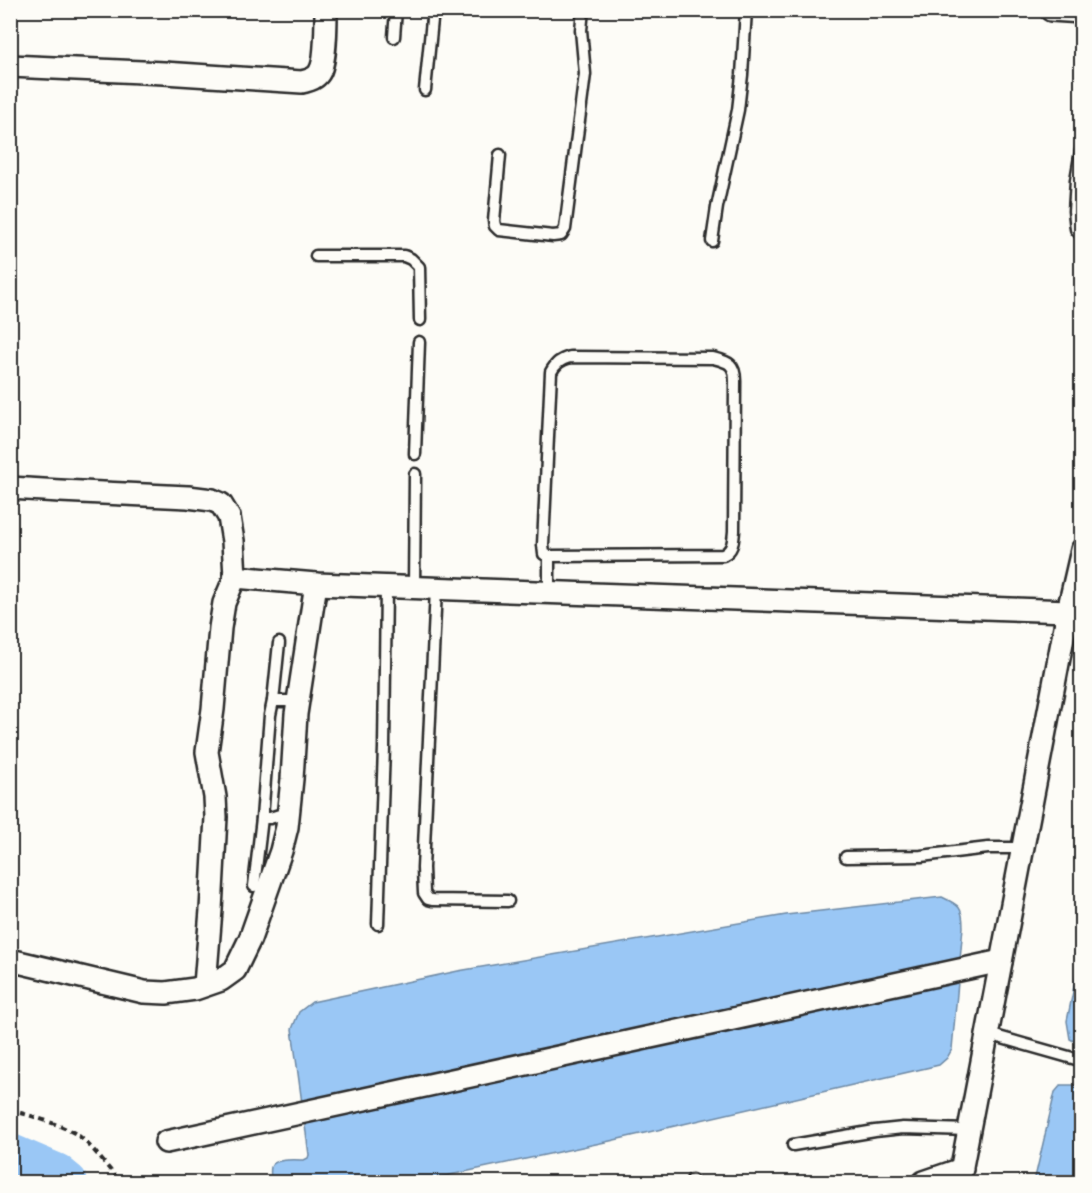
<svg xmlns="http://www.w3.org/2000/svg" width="1092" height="1193" font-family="'Gochi Hand',sans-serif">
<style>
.water{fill:#9ac7f5;stroke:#6e89a4;stroke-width:1.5}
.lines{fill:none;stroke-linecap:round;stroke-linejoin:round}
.river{stroke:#9ac7f5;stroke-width:39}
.service-casing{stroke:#2b2b2b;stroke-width:15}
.minor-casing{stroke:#2b2b2b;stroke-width:26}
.path{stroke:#2b2b2b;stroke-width:4;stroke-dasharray:6 4.5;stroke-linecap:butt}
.service{stroke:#fdfcf7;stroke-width:10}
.minor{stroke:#fdfcf7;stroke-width:21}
</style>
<rect width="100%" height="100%" fill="#fdfcf7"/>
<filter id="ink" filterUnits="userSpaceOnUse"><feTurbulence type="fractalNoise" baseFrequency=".0167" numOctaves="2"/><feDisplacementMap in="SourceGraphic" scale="12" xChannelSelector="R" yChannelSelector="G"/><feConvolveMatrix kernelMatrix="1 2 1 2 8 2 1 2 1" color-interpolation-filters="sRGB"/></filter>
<g filter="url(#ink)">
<!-- water -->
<g class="water">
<path d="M942 897C959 905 963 907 963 927L952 1049 947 1058 939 1065 610 1141 417 1182H271C271 1178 270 1171 271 1167 273 1158 296 1160 304 1160L308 1158 309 1155 292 1029 299 1012 312 1002 458 971 786 915Z"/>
<path d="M1081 952V1045L1070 1039 1067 1021Z"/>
<path d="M1061 1085H1073L1081 1087V1182H1034L1055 1092Z"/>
</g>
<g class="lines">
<!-- river -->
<path class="river" d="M10 1153 57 1173 68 1182"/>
<!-- service casing -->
<g class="service-casing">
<g id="service">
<path d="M394 37 396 10"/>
<path d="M425 90 433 10"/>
<path d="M1082 145 1076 180 1074 211 1076 229 1082 236"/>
<path d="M500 155 494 221 495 226 499 230 553 236 561 235 565 229 585 74 581 30 583 10"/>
<path d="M712 241 717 207 738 110 742 75 746 10"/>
<path d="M316 256H404L411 259 419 267 420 320"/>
<path d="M415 454 419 342"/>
<path d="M414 588 415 474"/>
<path d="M436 589 423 868 424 893 428 899 432 900 508 901"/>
<path d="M549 593V556L544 554 543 545 551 372C556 363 560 360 570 357L713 358C728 362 735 363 735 381L734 531C733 542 733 550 723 555L549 556"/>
<path d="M273 701 279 643"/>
<path d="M289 812 270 818H262L270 715 273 701H298"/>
<path d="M846 857 921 856 988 848H1023"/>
<path d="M254 886 262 818"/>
<path d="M378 924 384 748 386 587"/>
<path d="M988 1034 1076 1059"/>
<path d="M793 1145 875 1131 903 1128 969 1130"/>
<path d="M692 1180 693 1182"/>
</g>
</g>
<!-- minor casing -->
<g class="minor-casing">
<g id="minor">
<path d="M1051 10 1082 12"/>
<path d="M10 66 164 73 302 82C309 80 315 79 319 73 326 63 326 24 326 10"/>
<path d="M10 488 60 491 188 497 212 500 221 504 229 517 233 541 235 577 316 584 1068 611"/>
<path d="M10 960 144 992 166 993 195 989 221 980 235 970 250 939 281 851 287 827 292 779 296 714 316 584"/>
<path d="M205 985 211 910 216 817 215 797 207 752 213 709 220 628 224 603 235 577"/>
<path d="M166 1142 1001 961"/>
<path d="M924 1182 962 1169"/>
<path d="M959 1182 1068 611 1082 550"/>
</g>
</g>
<!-- path -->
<path class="path" d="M10 1110C29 1115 60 1124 76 1134 91 1144 108 1168 120 1182"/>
<!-- service -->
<use href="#service" class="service"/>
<!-- minor -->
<use href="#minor" class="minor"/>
</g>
</g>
<!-- margin -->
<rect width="1092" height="1193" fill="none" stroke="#fdfcf7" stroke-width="36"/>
<rect x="18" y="18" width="1056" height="1157" fill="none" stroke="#2b2b2b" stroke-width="2" filter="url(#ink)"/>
</svg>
